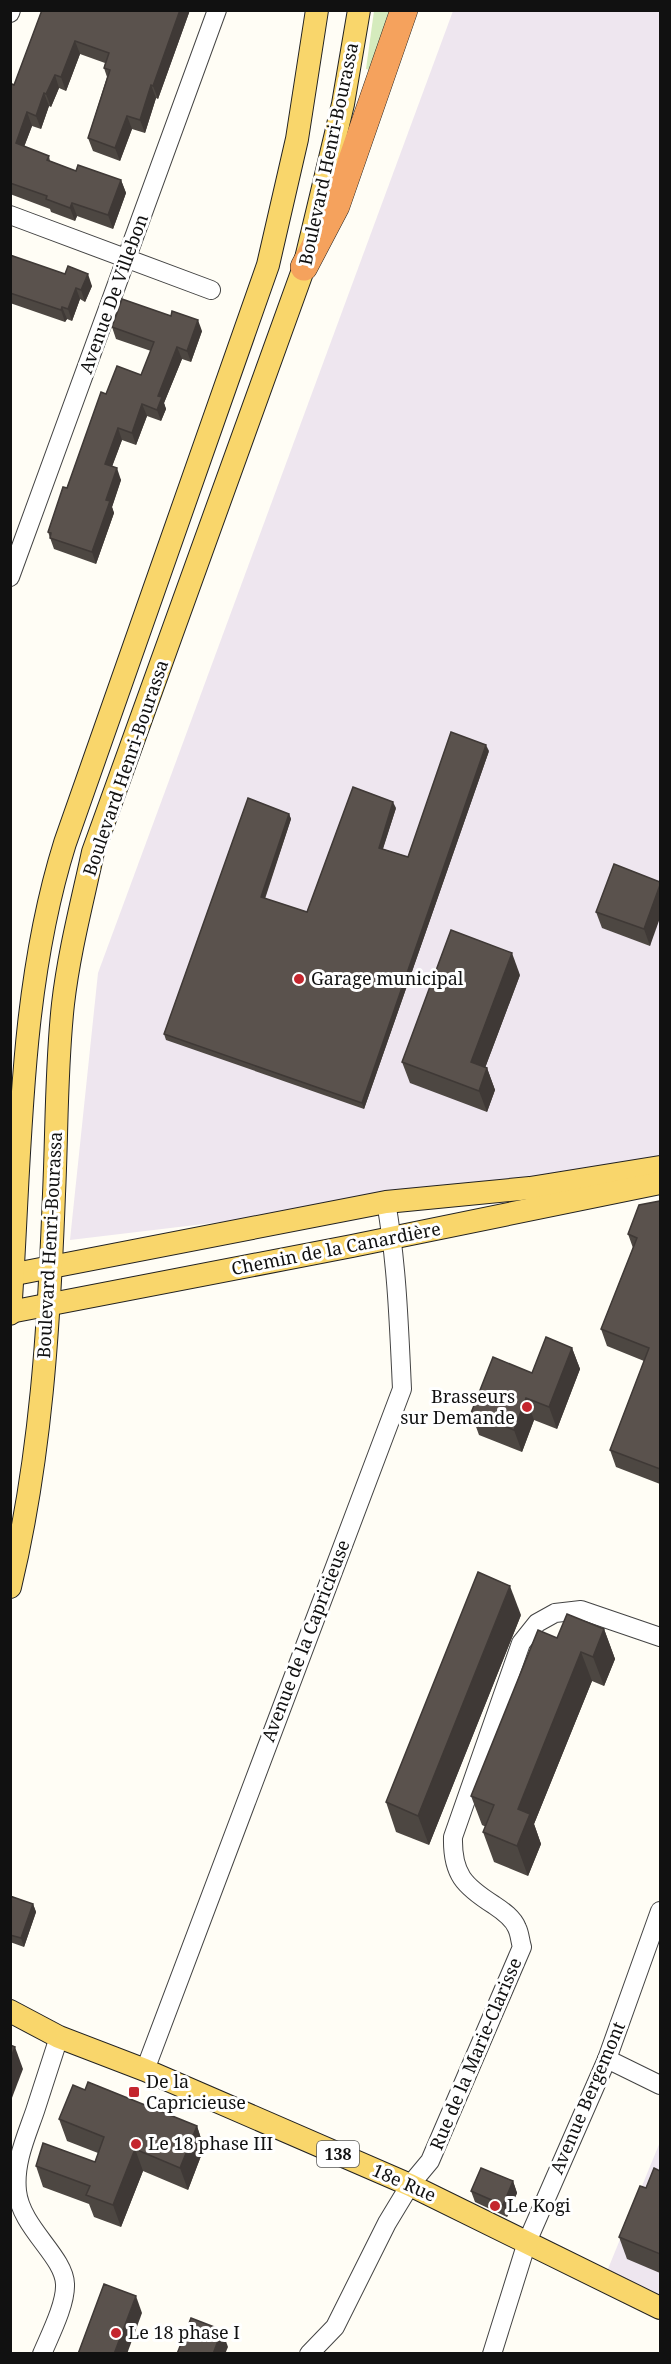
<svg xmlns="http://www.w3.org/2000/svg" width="671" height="2364" font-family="'Noto Serif',serif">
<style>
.industrial{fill:#eee6ef}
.green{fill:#d5ebbd}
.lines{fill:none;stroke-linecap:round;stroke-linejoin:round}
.minor-casing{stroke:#444;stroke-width:20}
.major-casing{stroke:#222;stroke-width:24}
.highway-casing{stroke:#222;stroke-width:28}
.minor{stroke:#fff;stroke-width:18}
.major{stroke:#f9d66b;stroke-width:22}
.highway{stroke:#f5a25d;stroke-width:27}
.wall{fill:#4d4742}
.shaded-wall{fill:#3f3936}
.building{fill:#5a524d;stroke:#3f3936;stroke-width:1.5}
.poi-dot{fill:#c4262e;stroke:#fff;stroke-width:2}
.labels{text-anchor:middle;stroke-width:6;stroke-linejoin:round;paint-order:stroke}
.shield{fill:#fff;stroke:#585858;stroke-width:1.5}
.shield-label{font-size:16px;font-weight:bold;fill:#111}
.street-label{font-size:18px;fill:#111;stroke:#fff}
.poi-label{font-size:18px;fill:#111;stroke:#fff;text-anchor:start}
</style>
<rect width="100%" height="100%" fill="#fffdf5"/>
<!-- industrial -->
<g class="industrial">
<path d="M453 11H660V1161L386 1202 70 1240 98 973Z"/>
<path d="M660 2142V2308L603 2281Z"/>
</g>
<!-- green -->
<path class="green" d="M374 11H397L376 71 366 69Z"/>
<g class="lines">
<!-- minor casing -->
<g class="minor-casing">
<g id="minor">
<path d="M10 13 11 10"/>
<path d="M10 215 211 290"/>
<path d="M10 577 217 10"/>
<path d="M607 2059 660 2085"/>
<path d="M145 2070 402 1389C399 1326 397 1264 386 1202"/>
<path d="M42 2354C50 2335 66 2304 65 2284 64 2256 21 2228 17 2191 14 2163 26 2137 35 2111 43 2087 51 2062 59 2037"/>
<path d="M309 2354 335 2327 387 2223 410 2185 430 2161 522 1947C520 1941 520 1934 517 1928 513 1918 503 1911 494 1905 464 1886 452 1874 453 1837L521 1643 537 1623 555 1613 581 1610 660 1637"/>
<path d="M492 2354 527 2242 607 2059 660 1911"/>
</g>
</g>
<!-- major casing -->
<g class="major-casing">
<g id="major">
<path d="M10 1275 386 1202 530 1188 660 1167"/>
<path d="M10 1312 352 1246 660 1183"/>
<path d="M10 1314C21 1158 18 993 65 843L268 265 297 139 317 10"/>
<path d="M10 1587C41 1458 49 1326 54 1194 57 1131 56 1067 63 1004 69 952 82 903 93 852L304 267 343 104 359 10"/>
<path d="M10 2011 59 2037 145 2070 410 2185 660 2308"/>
</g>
</g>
<!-- highway casing -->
<g class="highway-casing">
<path id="highway" d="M304 267 336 206 404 10"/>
</g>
<!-- minor -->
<use href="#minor" class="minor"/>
<!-- major -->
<use href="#major" class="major"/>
<!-- highway -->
<use href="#highway" class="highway"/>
</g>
<!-- wall -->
<g class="wall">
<path d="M190 10 158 99 156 98 145 133 132 129 120 161 93 151 88 138 107 77 104 68 105 63 80 54 66 91 59 88 51 107 49 106 41 129 32 126 24 147 49 156 50 161 76 171 121 180 126 193 113 229 77 216 75 221 51 212 50 209 10 194V87L14 85 36 28Z"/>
<path d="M10 255 92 286 85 302 80 299 72 321 67 319 65 322 10 303Z"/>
<path d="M112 327 202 331 191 362 182 359 164 403 166 409 161 421 147 416 136 445 122 440 112 466 121 480 112 507 114 513 96 564 54 549 48 532 106 394 141 375 151 351 116 339Z"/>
<path d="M489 751 364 1109 166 1040 164 1034 289 814 291 819 265 899 307 912 396 808 383 849 408 857Z"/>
<path d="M660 882 650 946 602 928 596 912Z"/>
<path d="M520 975 485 1068H487L495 1090 487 1112 410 1083 402 1062Z"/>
<path d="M660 1201V1484L616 1467 610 1450 644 1361 607 1346 601 1329 633 1248 628 1234Z"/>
<path d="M572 1348 580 1369 557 1429 534 1420 522 1452 479 1435 471 1413Z"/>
<path d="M521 1615 429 1845 396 1832 386 1802Z"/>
<path d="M604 1629 615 1659 604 1686 592 1681 534 1824 541 1844 528 1876 494 1862 483 1832 486 1827 482 1825 471 1796 557 1638Z"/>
<path d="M10 1896 33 1904 36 1912 24 1947 10 1942Z"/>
<path d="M85 2090 197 2126 204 2148 188 2190 143 2171 121 2227 94 2217 89 2204 43 2187 36 2166 95 2162 98 2153 67 2141 59 2119Z"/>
<path d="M660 2171V2273L627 2259 619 2237 646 2188Z"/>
<path d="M513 2181 517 2193 507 2217 475 2202 471 2191Z"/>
</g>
<!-- shaded-wall -->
<g class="shaded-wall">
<path d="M180 10H190L158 99 153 86Z"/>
<path d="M75 41 80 54 66 91 61 77Z"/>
<path d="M55 75 59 88 51 107 46 94Z"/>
<path d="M151 85 156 98 145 133 140 120Z"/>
<path d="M44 93 49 106 41 129 36 116Z"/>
<path d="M27 112 32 126 20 157 16 143Z"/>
<path d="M127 116 132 129 120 161 115 148Z"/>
<path d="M121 180 126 193 113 229 108 215Z"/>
<path d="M72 203 77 216 75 221 70 208Z"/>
<path d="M88 274 92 286 85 302 81 290Z"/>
<path d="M76 288 80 299 72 321 68 309Z"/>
<path d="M62 307 67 319 65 322 61 310Z"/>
<path d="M198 320 202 331 191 362 187 351Z"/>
<path d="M177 347 182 359 164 403 166 409 161 421 157 410 158 396Z"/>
<path d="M142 404 147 416 136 445 132 433Z"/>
<path d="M118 428 122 440 109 475 105 464Z"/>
<path d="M117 468 121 480 112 507 114 513 96 564 92 552 106 500Z"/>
<path d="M486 745 489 751 364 1109 362 1103Z"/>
<path d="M393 802 396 808 381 854 379 848Z"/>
<path d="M289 814 291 819 263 903 261 897Z"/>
<path d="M660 885V918L650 946 644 929Z"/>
<path d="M512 953 520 975 479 1084 471 1062Z"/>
<path d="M487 1068 495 1090 487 1112 479 1091Z"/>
<path d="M572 1348 580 1369 557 1429 549 1407Z"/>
<path d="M526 1398 534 1420 522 1452 514 1430Z"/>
<path d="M510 1586 521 1615 429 1845 418 1816Z"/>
<path d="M604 1629 615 1659 604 1686 593 1657Z"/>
<path d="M581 1652 592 1681 534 1824 541 1844 528 1876 517 1846 518 1809Z"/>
<path d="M33 1904 36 1912 24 1947 21 1938Z"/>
<path d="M15 2047 23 2069 10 2103V2060Z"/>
<path d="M197 2126 204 2148 188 2190 180 2168Z"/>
<path d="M135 2149 143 2171 121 2227 113 2205Z"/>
<path d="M513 2181 517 2193 507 2217 503 2205Z"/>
<path d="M136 2296 142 2313 127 2354H114Z"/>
<path d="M222 2330 228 2347 225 2354H213Z"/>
</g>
<!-- building -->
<g class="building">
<path d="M42 10H180L153 86 151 85 140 120 127 116 115 148 88 138 110 70 104 68 109 53 75 41 61 77 55 75 46 94 44 93 36 116 27 112 16 143 49 156 47 160 76 171 78 165 121 180 108 215 72 203 70 208 46 199 47 196 10 183V87L12 84 14 85Z"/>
<path d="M10 255 65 274 68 266 88 274 81 290 76 288 68 309 62 307 61 310 10 293Z"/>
<path d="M122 299 171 316 172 311 198 320 187 351 177 347 158 396 162 397 157 410 142 404 132 433 118 428 105 464 117 468 106 500 110 501 92 552 50 538 51 533 48 532 63 487 67 488 101 392 106 394 117 366 141 375 154 342 112 327Z"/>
<path d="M451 732 486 745 362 1103 164 1034 248 798 289 814 261 897 307 912 353 787 393 802 379 848 408 857Z"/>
<path d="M614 864 660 882V885L644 929 596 912Z"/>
<path d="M451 930 512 953 471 1062 487 1068 479 1091 402 1062Z"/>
<path d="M660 1201V1469L610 1450 649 1348 601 1329 637 1238 628 1234 639 1205Z"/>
<path d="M546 1337 572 1348 549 1407 526 1398 514 1430 471 1413 493 1357 532 1373Z"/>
<path d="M478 1572 510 1586 418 1816 386 1802Z"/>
<path d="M567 1614 604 1629 593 1657 581 1652 518 1809 530 1814 517 1846 483 1832 494 1805 471 1796 538 1630 557 1638Z"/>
<path d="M10 1896 33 1904 21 1938 10 1935Z"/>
<path d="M10 2045 15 2047 10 2060Z"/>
<path d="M88 2082 197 2126 180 2168 135 2149 113 2205 86 2195 90 2186 36 2166 43 2143 95 2162 104 2137 59 2119 73 2085 85 2090Z"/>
<path d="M481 2168 513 2181 503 2205 471 2191Z"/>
<path d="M654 2168 660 2171V2254L619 2237 640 2186 646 2188Z"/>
<path d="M104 2284 136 2296 114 2354H78Z"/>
<path d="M191 2318 222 2330 213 2354H177Z"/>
</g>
<!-- markers -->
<g class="poi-dot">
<circle cx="299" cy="979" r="6"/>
<circle cx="527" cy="1407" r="6"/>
<rect x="128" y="2086" width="12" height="12" rx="3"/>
<circle cx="136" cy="2144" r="6"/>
<circle cx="495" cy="2206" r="6"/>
<circle cx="116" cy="2333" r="6"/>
</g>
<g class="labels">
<!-- shield labels -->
<rect class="shield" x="317" y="2141" width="42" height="26" rx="4.5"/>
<g class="shield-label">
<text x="338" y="2160">138</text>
</g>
<!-- street labels -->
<g class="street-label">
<text transform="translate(329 154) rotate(-78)" y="6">Boulevard Henri-Bourassa</text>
<text transform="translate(114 294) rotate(-70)" y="6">Avenue De Villebon</text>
<text transform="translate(126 768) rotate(-71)" y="6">Boulevard Henri-Bourassa</text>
<text transform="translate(50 1245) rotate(-87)" y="6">Boulevard Henri-Bourassa</text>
<text transform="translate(336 1249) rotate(-11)" y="6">Chemin de la Canardière</text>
<text transform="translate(306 1641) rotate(-69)" y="6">Avenue de la Capricieuse</text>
<text transform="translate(476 2054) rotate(-67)" y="6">Rue de la Marie-Clarisse</text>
<text transform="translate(588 2098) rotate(-67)" y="6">Avenue Bergemont</text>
<text transform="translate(404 2183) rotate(24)" y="6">18e Rue</text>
</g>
<!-- poi labels -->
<g class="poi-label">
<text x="311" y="985">Garage municipal</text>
<text x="515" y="1403" text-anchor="end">Brasseurs<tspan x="515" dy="21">sur Demande</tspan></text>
<text x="146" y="2088">De la<tspan x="146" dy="21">Capricieuse</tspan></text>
<text x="148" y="2150">Le 18 phase III</text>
<text x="507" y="2212">Le Kogi</text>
<text x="128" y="2339">Le 18 phase I</text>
</g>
</g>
<!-- border -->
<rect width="671" height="2364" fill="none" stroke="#111111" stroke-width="24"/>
</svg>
